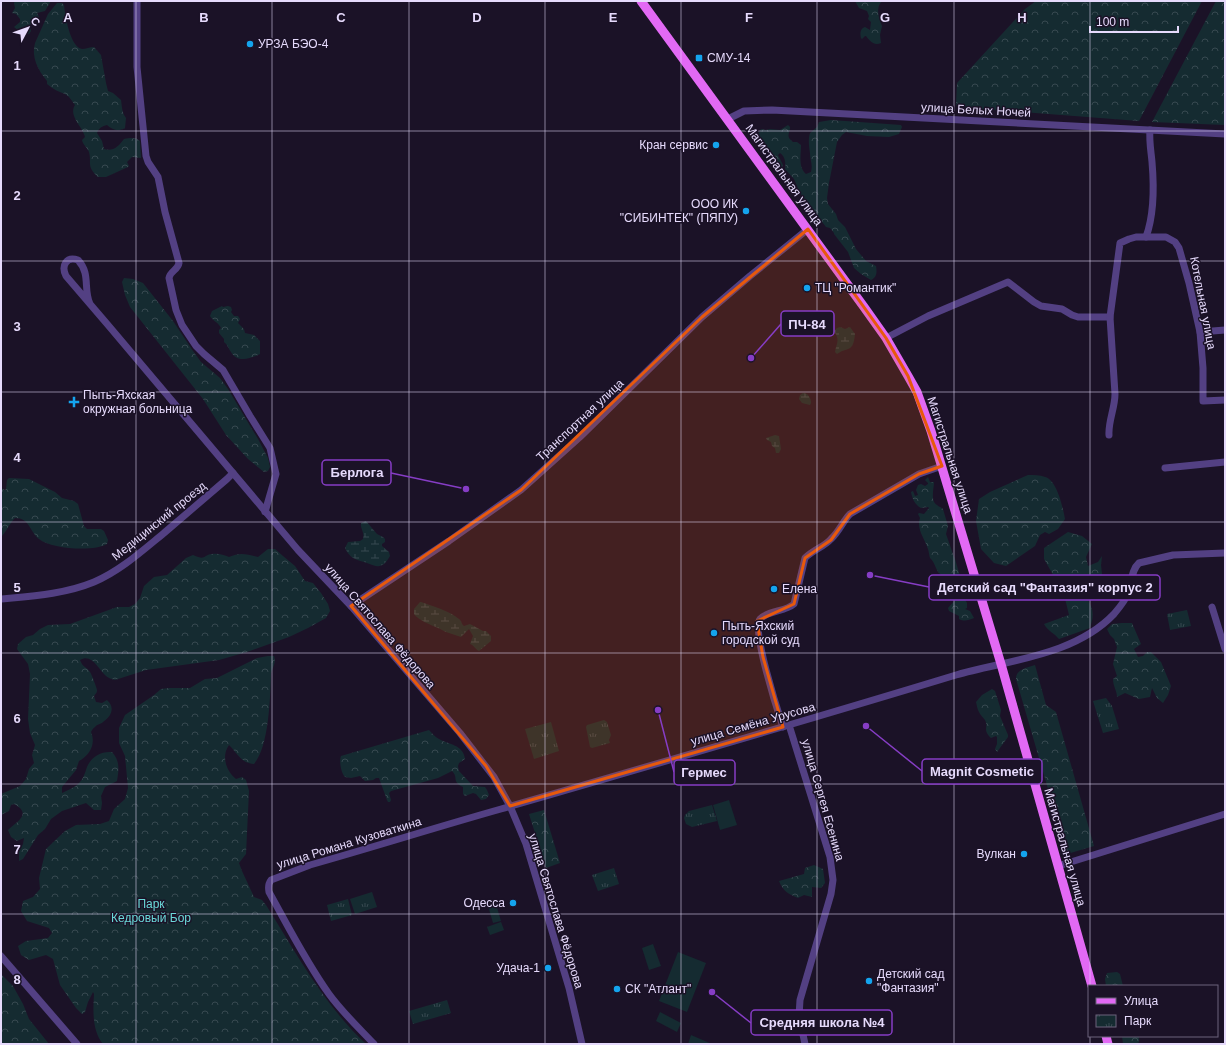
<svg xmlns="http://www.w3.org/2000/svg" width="1226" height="1045" font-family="Helvetica,sans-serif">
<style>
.forest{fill:url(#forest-crowns)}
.wetland{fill:url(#wetland-marsh)}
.park{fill:url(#park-tufts)}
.pitch{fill:#152b31}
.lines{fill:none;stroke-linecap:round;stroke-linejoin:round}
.minor{stroke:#534083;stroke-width:7}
.major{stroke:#e269f4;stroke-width:9}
.marked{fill:#e8590c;fill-opacity:0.2;stroke:#e8590c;stroke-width:3;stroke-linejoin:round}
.grid{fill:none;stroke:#e6dafc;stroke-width:1;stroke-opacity:0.55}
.poi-dot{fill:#14a4ee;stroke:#1b1227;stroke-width:1.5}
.labels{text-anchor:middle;stroke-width:3;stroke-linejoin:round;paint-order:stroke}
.poi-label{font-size:12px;fill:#e6dafc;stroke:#1b1227;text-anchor:start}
.street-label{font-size:12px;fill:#e6dafc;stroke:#1b1227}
.park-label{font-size:12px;fill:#6ad8d8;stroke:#1b1227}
.grid-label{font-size:13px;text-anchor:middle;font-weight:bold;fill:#e6dafc;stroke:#1b1227;stroke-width:3;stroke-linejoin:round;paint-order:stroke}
.leader{fill:none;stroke:#863dc5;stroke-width:1.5}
.callout-dot{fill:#863dc5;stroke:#1b1227;stroke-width:1.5}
.callout{fill:#1b1227;stroke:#863dc5;stroke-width:1.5}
.callout-label{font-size:13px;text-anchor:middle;font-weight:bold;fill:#e6dafc}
</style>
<defs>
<pattern id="forest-crowns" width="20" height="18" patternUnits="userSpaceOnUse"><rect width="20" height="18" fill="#152b31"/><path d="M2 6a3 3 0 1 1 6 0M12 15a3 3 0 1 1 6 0" fill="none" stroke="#374950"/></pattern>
<pattern id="wetland-marsh" width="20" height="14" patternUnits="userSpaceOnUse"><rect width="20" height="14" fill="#152b31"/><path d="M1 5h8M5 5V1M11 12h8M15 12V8" fill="none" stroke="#374950"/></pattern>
<pattern id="park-tufts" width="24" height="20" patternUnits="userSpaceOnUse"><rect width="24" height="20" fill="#152b31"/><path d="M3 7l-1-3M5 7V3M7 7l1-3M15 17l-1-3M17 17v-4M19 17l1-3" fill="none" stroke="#374950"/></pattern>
</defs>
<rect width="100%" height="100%" fill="#1b1227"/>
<!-- forest -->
<g class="forest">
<path d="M15 1H51L45 11 37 13 39 17C36 21 29 26 31 31L29 34 24 35 14 27 20 22V19L16 14 12 13 15 8 14 3Z"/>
<path d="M855 1H882C875 8 879 18 882 26L880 35 881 43C874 46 870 41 866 36H865L862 39 861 38C860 33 860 29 865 27L870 30 871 22 868 19 869 16 867 11 859 8Z"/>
<path d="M1036 1H1202L1139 121 959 107 956 105 957 83 1025 9Z"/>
<path d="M1216 1H1225V125L1152 122Z"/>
<path d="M57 3H62L64 5C65 15 70 47 82 49 86 49 90 47 94 47L101 55 106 83 108 91 113 93 121 100C122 107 122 113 126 118L125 128C118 132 113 130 107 125 102 126 99 128 97 133L102 141 104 149C113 152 119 146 124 139 131 138 135 137 140 141L141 158 132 157 127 162 129 166 128 167 106 177H98C86 166 92 163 89 152 87 147 83 145 82 140L85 137C83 127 68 116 75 105 72 101 69 96 65 94 59 92 53 89 47 84V81C38 70 31 57 35 43L48 14Z"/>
<path d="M831 120 901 125 902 127 899 134 889 137 867 136 846 132 842 135 837 142 829 183 827 198 828 204 836 214 838 220 845 227 856 249 866 261 876 266C877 272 877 277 871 280L861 274 854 268 848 252 834 234V233L830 228 826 227 800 193 794 179 785 169C786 163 785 156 780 153L778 155 783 165 782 167 778 164 757 136 761 129 766 130 770 129 780 130 788 125 790 127C790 134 785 136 793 142H797L801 145C801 155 798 167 806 174L811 172C813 164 810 160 810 153 809 146 808 139 810 133L817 127 819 122Z"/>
<path d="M124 278 133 279 143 283 173 321 193 351 201 362 220 378 228 389 258 439 268 458 270 467 268 471 264 472 248 459 226 435 203 399 130 307 125 295 122 282Z"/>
<path d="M222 306 223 307 228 306 231 307 232 310 231 312 234 316H238L240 319 238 323 244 329 245 333 254 335 260 341V354C250 359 237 363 231 352 228 348 228 345 224 342V339L219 333V330L221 328C219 323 213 321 210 316L212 311Z"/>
<path d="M1028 475C1033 475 1040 475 1045 477 1057 480 1063 508 1065 519L1058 529 1049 534 1045 532 1040 535 1035 546 1006 566 994 563 981 549 976 521 979 499 990 492Z"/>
<path d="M928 477 930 482H934C934 488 930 501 937 505 939 507 941 507 943 509L948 526 946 534 953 554 955 559 960 576 956 579C951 578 944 577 940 574 936 571 935 562 930 558 929 555 929 552 928 549 925 539 916 529 920 518L918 514 919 513 924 514 929 508 928 507 921 508C915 505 912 498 911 492L913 491 915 496 918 495 916 490 918 485 921 484 925 486 928 484V483L925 480Z"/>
<path d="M9 478 29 479 55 492 62 498 74 501 78 504 84 526 87 529H101L104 531 108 540 107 544C94 552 51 549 39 539 29 531 30 518 15 518 9 524 7 531 1 537V488L5 490 6 489 7 480Z"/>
<path d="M1068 532 1082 536 1092 544 1086 557 1088 566 1098 562 1102 556 1101 565 1102 574 1085 595C1093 608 1095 613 1090 628L1059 639C1054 633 1048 631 1044 624L1069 615 1062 586 1056 580 1044 559V548Z"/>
<path d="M268 549H275L283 556 295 566 305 581 313 583 321 593 328 604 330 611 326 618 308 628 289 637 247 652 219 660 146 670 115 680C112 679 108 678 106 676 98 669 92 653 80 660 83 668 86 666 90 672 91 673 97 688 97 690 97 693 96 693 94 696L96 702 102 703 107 700C115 707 112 716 103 722 101 724 97 724 95 727 93 728 92 730 91 732 96 744 90 755 79 761L76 770 62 787V793C66 791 74 788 78 784 83 780 85 773 87 767 91 757 101 751 112 752 120 761 119 769 117 781L105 787 101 796 102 803 101 810H94L86 803 62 811 51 819 45 829 38 835 23 859 19 861V852L23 844 24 838 17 841 11 837 8 830C16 822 33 814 14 804L11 805 9 811 1 815V794L20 786 26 779 29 769 34 763 32 755 35 745 30 733 28 719 30 674 28 664 17 649 18 644 26 637 33 635 40 629 48 625 70 624 117 607H129L135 604 140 598 144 586 154 577 167 575 186 558 193 555C206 561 203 555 212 554 218 553 224 555 229 557 240 552 246 554 258 557Z"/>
<path d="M962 598H964L967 603V608L965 609 970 611 974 618C968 620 965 622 959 619V616L949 611 948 608 956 599Z"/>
<path d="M1122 623H1132L1141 644 1134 649 1138 657 1143 656 1147 652H1151L1161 662 1171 686 1168 695 1163 703 1157 698 1152 688 1150 697 1139 699 1125 693 1117 697C1117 691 1113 686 1113 679L1117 676 1113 664 1117 647 1114 639 1110 635 1107 629 1112 624Z"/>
<path d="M268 656H274C277 664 271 668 271 676 270 699 269 746 254 764 241 763 238 754 229 745 221 756 226 771 236 779L242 777 246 780 249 791 246 854 239 863 242 871 254 897 262 900 266 905C296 953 324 1005 366 1044H103C92 1031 93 1010 94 994L93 992 88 1002 85 1012 82 1014 76 1008 60 985 53 959 46 955 29 960 21 955 18 946 26 941 48 938 52 933 49 928 27 921 21 911 23 901 33 897 40 889 39 878 46 849 65 831 76 825 100 824 109 821 114 809 125 799 128 788 125 756 119 743V728L125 715 154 695 161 689 169 688H190L205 679 217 678 257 658Z"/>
<path d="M1035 665 1046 705 1056 712 1094 846 1067 854 1016 679C1016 669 1027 668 1035 665Z"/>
<path d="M992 689 995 691 1001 710 1000 716 1008 735V737L997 752 995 749 997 744V737L996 736 991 738C982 729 989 728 985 720 983 717 980 715 979 712 977 709 977 705 976 702L982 695Z"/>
<path d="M429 730C432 733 435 737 439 739 449 745 463 744 465 759L459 763 458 766 459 771 473 786 485 787 487 790 489 795 486 799 481 800 476 794 473 793 465 796 463 794V787C451 781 459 778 452 771L438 778 391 791 389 793 391 800 390 802H388L387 800 379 778H376L373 780 365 781 360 776 351 778 345 777C341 773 339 761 341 756Z"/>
<path d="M544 810 560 863 546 868 529 814Z"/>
<path d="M814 865 823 869 825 883 821 888 812 887V897L804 895 798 898C788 894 783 891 779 881L804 874 805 868Z"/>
<path d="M1117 972 1120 974 1123 986H1106L1105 979 1107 973Z"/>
<path d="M1 974 13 986 23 1004 29 1019 49 1044H1Z"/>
<path d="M1122 1036H1139V1042L1137 1044H1123Z"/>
</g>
<!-- wetland -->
<g class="wetland">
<path d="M840 327 845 329 850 327 855 334C853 353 849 346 837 354L835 352C837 342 840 340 834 331L837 328Z"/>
<path d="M803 393C808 393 811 398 811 403L810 405 802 403 799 399 800 395Z"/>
<path d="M775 435 779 436 781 449 779 453H776L775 448 772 446 771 442 767 440 766 438Z"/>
<path d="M366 521 377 534 383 537 385 539V542L382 544V546L389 552 390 556C383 568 379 568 367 563 356 559 351 560 345 548L348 542 360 541 363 539C365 532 360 529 361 523Z"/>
<path d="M420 602H421C432 606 450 611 459 619 462 621 461 624 464 626L470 624 483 631H486L491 636V641L479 651C475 649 474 645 470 644L473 636 469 629 461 637C456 635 451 634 446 632 443 631 441 629 438 628 431 625 418 620 414 614V609Z"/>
</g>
<!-- park -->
<g class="park">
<path d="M1187 610 1191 626 1170 630 1167 614Z"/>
<path d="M1106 698 1112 706 1119 729 1103 733 1093 701Z"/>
<path d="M604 720 607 722 611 735 609 740 610 743 592 748 590 747 586 727 587 725Z"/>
<path d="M551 722 559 751 534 759 525 729Z"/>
<path d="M712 805 717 821 692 827 686 824 684 818 685 815 689 811Z"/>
<path d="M614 868 619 884 598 891 592 875Z"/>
<path d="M372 892 377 907 355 914 350 899Z"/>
<path d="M348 899 352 915 331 921 327 905Z"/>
<path d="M501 922 504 930 490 935 487 927Z"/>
<path d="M447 1000 451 1013 413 1024 409 1011Z"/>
</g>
<!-- pitch -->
<g class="pitch">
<path d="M729 800 737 825 720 830 713 805Z"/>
<path d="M496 904 501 921 493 923 488 906Z"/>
<path d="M653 944 661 966 649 970 642 948Z"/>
<path d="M678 952 706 963 687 1012 659 1001Z"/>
<path d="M660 1012 681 1023 677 1032 656 1021Z"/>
<path d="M691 1035 712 1044H688Z"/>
</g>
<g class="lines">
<!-- minor -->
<g class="minor">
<path d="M137 1V67L146 156 148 162 158 177 165 212 179 263C178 270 170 271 169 278L176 310 182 325 196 346 204 354 223 370 250 416 270 448 276 474 265 512"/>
<path d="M728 119 744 111 772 110 1225 134"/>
<path d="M1146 237C1154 215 1154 185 1152 162 1151 151 1149 141 1150 130"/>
<path d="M90 304C83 289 91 274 78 260 66 256 61 266 66 276L108 325 298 550 351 606 460 733 494 777 510 806 526 844 569 988 582 1044"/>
<path d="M1200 332 1225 330"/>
<path d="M886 338 928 316 1008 282 1034 302 1041 306 1062 309 1072 315 1078 317H1110"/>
<path d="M1109 435C1108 422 1115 408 1115 394L1110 317 1120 243 1129 239 1136 237H1166L1175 242 1179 248 1189 283 1200 332 1203 368V401L1225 400"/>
<path d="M1165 468 1225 462"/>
<path d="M1 599C33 596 65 594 94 582 120 571 142 551 164 533 185 515 206 497 227 479L233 473"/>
<path d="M351 606 449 541 521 490 580 437 702 317 750 276 808 229"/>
<path d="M1212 607 1225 649"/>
<path d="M789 725 830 857 833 880 831 894 800 1000 799 1016 805 1044"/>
<path d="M783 727C778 712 751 628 760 619 769 610 785 612 794 604L805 558C813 550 824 547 831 539 839 532 843 521 850 514L919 474 942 466"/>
<path d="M1058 866 1225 814"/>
<path d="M1 956 77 1044"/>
<path d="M374 1044C359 1028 342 1012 329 994 306 962 288 926 269 892 268 887 268 884 271 880L310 865C374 847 437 827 501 809 653 765 805 721 956 675 1008 660 1074 656 1114 614 1120 607 1126 600 1129 591 1132 582 1131 570 1139 563L1173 555 1225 553"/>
</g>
<!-- major -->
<g class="major">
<path d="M641 1 864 307 886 338 908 376 917 392 931 431 1001 664 1092 986"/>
<path d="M1106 1036 1108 1044"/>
</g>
</g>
<!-- marked area -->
<path class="marked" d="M808 229 886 338 908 376 942 466 919 474 850 514 831 540 805 558 794 604 757 621 763 657 783 727 510 806 486 766 351 606 521 490 702 317Z"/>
<!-- grid -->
<path class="grid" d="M136 1V1044M272 1V1044M409 1V1044M545 1V1044M681 1V1044M817 1V1044M954 1V1044M1090 1V986M1 131H1225M1 261H1225M1 392H1225M1 522H1225M1 653H1225M1 784H1225M1 914H1225M1090 1036V1044"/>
<!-- markers -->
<g class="poi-dot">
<circle cx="250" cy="44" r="4"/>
<rect x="695" y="54" width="8" height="8" rx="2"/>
<circle cx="716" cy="145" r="4"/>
<circle cx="746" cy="211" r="4"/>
<circle cx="807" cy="288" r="4"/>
<path d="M72 396h4v4h4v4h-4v4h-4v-4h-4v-4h4z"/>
<circle cx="774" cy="589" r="4"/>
<circle cx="714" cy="633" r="4"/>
<circle cx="1024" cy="854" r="4"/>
<circle cx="513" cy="903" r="4"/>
<circle cx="548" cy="968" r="4"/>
<circle cx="869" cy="981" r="4"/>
<circle cx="617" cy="989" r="4"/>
</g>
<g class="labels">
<!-- poi labels -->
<g class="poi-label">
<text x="258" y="48">УРЗА БЭО-4</text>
<text x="707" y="62">СМУ-14</text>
<text x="708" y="149" text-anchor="end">Кран сервис</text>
<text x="738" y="208" text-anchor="end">ООО ИК<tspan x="738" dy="14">"СИБИНТЕК" (ПЯПУ)</tspan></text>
<text x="815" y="292">ТЦ "Романтик"</text>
<text x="83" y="399">Пыть-Яхская<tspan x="83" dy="14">окружная больница</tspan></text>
<text x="782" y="593">Елена</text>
<text x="722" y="630">Пыть-Яхский<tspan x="722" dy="14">городской суд</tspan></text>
<text x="1016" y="858" text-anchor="end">Вулкан</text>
<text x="505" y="907" text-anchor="end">Одесса</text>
<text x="540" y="972" text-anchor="end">Удача-1</text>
<text x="877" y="978">Детский сад<tspan x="877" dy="14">"Фантазия"</tspan></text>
<text x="625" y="993">СК "Атлант"</text>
</g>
<!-- street labels -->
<g class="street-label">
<text transform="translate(976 110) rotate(3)" y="4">улица Белых Ночей</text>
<text transform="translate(784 175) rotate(54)" y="4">Магистральная улица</text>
<text transform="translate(1203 303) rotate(79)" y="4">Котельная улица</text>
<text transform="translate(580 420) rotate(-43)" y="4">Транспортная улица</text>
<text transform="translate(950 455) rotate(72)" y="4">Магистральная улица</text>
<text transform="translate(159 521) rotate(-39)" y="4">Медицинский проезд</text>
<text transform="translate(380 626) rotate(49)" y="4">улица Святослава Фёдорова</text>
<text transform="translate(753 724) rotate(-16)" y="4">улица Семёна Урусова</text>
<text transform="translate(823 800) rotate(74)" y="4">улица Сергея Есенина</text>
<text transform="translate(349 843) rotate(-17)" y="4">улица Романа Кузоваткина</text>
<text transform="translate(1065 847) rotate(74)" y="4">Магистральная улица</text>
<text transform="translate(556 911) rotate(73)" y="4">улица Святослава Фёдорова</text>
</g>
<!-- park labels -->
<g class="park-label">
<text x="151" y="908">Парк<tspan x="151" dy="14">Кедровый Бор</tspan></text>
</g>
</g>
<g class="grid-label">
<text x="68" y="22">A</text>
<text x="204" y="22">B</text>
<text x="341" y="22">C</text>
<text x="477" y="22">D</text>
<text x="613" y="22">E</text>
<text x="749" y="22">F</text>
<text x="885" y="22">G</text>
<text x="1022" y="22">H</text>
<text x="17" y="70">1</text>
<text x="17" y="200">2</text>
<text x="17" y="331">3</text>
<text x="17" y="462">4</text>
<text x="17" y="592">5</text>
<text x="17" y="723">6</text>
<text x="17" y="854">7</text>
<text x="17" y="984">8</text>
</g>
<!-- callouts -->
<path class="leader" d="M751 358L781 324M466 489L391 473M870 575L929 587M866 726L922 771M658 710L674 772M712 992L751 1023"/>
<g class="callout-dot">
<circle cx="751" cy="358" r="4"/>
<circle cx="466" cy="489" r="4"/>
<circle cx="870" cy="575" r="4"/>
<circle cx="866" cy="726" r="4"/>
<circle cx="658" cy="710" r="4"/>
<circle cx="712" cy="992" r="4"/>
</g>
<g class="callout">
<rect x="781" y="311" width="53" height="25" rx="4"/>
<rect x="322" y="460" width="69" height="25" rx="4"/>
<rect x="929" y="575" width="231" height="25" rx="4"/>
<rect x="922" y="759" width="120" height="25" rx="4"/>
<rect x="674" y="760" width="61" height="25" rx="4"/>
<rect x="751" y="1010" width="141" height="25" rx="4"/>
</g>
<g class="callout-label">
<text x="807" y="329">ПЧ-84</text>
<text x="357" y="477">Берлога</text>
<text x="1045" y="592">Детский сад "Фантазия" корпус 2</text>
<text x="982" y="776">Magnit Cosmetic</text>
<text x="704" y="777">Гермес</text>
<text x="822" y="1027">Средняя школа №4</text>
</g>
<!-- border -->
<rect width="1226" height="1045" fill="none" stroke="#e6dafc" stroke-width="4"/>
<!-- legend -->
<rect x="1088" y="985" width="130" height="52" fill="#1b1227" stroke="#6c627c"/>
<rect x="1096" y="998" width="20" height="6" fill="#e269f4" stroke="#6c627c"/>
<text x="1124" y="1005" font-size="12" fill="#e6dafc">Улица</text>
<rect x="1096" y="1015" width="20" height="12" fill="url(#park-tufts)" stroke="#6c627c"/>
<text x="1124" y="1025" font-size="12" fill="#e6dafc">Парк</text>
<!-- north arrow -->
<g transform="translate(28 28) rotate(49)" stroke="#1b1227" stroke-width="3" paint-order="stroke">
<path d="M0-3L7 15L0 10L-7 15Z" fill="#e6dafc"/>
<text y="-6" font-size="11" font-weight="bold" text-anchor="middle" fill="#e6dafc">С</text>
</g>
<!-- scale -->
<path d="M1090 26v6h88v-6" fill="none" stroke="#e6dafc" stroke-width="2"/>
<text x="1096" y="26" font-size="12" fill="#e6dafc" stroke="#1b1227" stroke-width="3" paint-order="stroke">100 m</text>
</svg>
